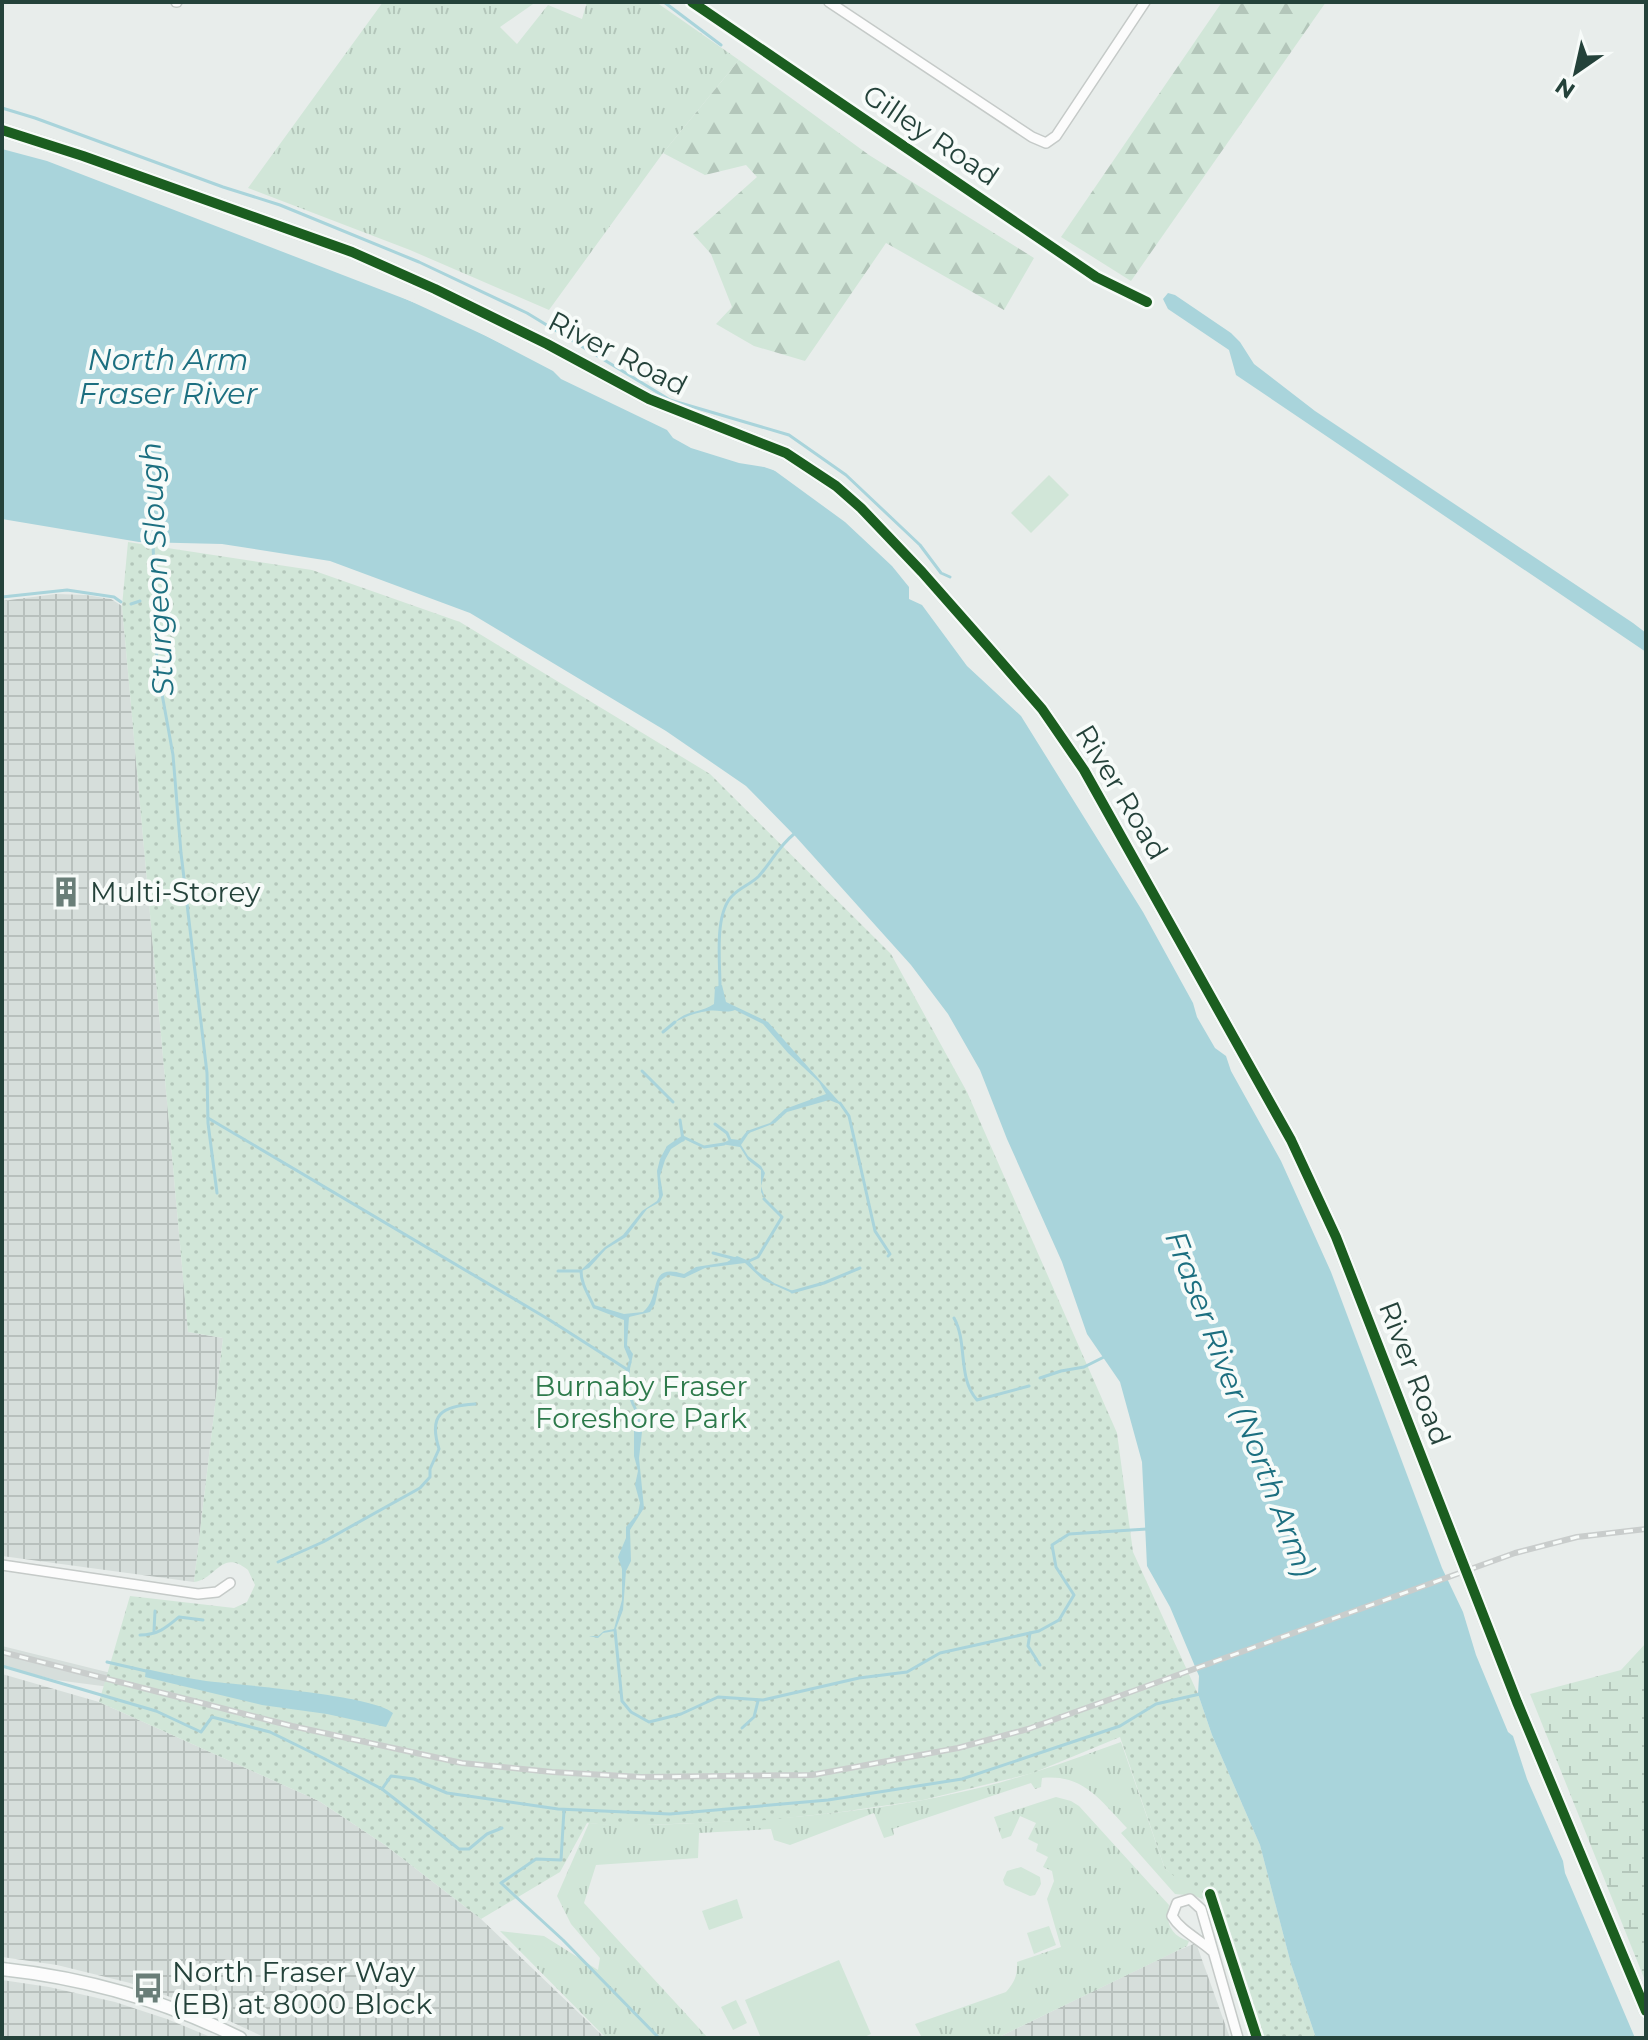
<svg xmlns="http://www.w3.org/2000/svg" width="1648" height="2040" font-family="Montserrat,sans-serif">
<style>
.built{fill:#d6dedb}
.industrial{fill:url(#industrial-grid)}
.grass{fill:url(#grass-tufts)}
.forest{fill:url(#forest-firs)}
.wetland{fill:url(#wetland-marsh)}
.park{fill:url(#park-dots)}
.garden{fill:#d1e6d8}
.water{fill:#a9d4db}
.pier{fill:#e8edeb}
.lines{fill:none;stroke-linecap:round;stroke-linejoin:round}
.stream{stroke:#a9d4db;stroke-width:3}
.street-casing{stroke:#c5cac8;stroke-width:12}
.secondary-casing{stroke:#c3cbc8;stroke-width:15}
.street{stroke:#fcfcfc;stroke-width:9}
.secondary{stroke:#fcfcfc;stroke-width:12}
.rail-casing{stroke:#c9cdcc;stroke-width:6}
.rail{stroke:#f7fbf9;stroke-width:3;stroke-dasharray:9;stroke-linecap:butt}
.cycleway-casing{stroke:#f7fbf9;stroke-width:15}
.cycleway{stroke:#1b5e20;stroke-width:10}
.labels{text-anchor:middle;stroke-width:8;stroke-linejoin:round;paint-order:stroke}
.street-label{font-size:28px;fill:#24423a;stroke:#f7fbf9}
.poi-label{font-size:28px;fill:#24423a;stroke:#f7fbf9;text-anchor:start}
.park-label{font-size:28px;fill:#2d7a4b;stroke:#f7fbf9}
.water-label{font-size:30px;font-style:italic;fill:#1c6f80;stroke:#f7fbf9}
</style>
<defs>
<pattern id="industrial-grid" width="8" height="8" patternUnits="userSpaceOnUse" patternTransform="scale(2)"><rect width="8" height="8" fill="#d6dedb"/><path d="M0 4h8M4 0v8" fill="none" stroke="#b8c0bd"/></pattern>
<pattern id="grass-tufts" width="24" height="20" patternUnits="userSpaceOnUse" patternTransform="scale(2)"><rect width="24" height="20" fill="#d1e6d8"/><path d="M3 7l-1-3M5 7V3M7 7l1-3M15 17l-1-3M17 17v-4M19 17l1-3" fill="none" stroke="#b3c6ba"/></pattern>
<pattern id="forest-firs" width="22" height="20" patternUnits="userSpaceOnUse" patternTransform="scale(2)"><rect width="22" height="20" fill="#d1e6d8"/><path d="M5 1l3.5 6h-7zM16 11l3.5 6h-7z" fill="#b3c6ba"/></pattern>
<pattern id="wetland-marsh" width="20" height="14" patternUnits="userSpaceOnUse" patternTransform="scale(2)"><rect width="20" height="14" fill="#d1e6d8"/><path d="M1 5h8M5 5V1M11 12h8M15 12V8" fill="none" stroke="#b3c6ba"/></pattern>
<pattern id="park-dots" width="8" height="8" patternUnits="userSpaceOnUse" patternTransform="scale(2)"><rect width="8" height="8" fill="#d1e6d8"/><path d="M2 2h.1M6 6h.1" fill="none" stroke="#b3c6ba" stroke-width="1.8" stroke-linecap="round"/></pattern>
</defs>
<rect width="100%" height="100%" fill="#e8edeb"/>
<!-- built -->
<path class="built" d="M2 1646 445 1756 125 1689 56 1680 2 1666Z"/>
<!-- industrial -->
<g class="industrial">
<path d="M56 594 86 595 111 599 122 606 188 1332 223 1338 194 1582 2 1556V601Z"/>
<path d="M2 1674 99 1702 319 1801 385 1845 481 1919 605 2038H266L199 2007 130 1983 57 1965 2 1957Z"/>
<path d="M1196 1943 1230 2038H997L1172 1953Z"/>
<path d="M2 1980 49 1987 115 2002 167 2019 213 2038H2Z"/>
</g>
<!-- grass -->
<g class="grass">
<path d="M383 2H536L500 27 517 44 548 5 582 19 587 2H656L739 60 663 153 549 310 410 250 248 188Z"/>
<path d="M1121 1742 1165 1869 1204 1895 1202 1899 1195 1896 1175 1894 1121 1833 1127 1828C1100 1800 1084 1774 1042 1778L1041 1787 1035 1789 1031 1783 893 1829 894 1835 884 1838 874 1813 790 1845 774 1840 771 1829 699 1833 698 1858 596 1865 584 1903 708 2038H606L500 1931 544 1936 598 1970 600 1958 571 1924 557 1896 589 1823C631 1827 674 1824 716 1822 823 1817 933 1805 1035 1772 1064 1763 1092 1752 1121 1742Z"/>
<path d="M1056 1797 1071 1801 1079 1806 1169 1905C1165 1923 1171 1936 1189 1941L1187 1946 997 2038H922L915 2024 1006 1992C1014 1983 1018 1975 1017 1962L1061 1947 1047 1899 1054 1881 1052 1871 1043 1867 1048 1857 1036 1851 1038 1844 1028 1839 1036 1823 1020 1816 1011 1836 1002 1839 994 1817Z"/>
</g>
<!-- forest -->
<g class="forest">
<path d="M1222 2H1326L1131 281 1061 237Z"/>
<path d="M739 60 869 155 1034 258 1004 310 886 243 805 361 754 346 716 324 732 307 711 254 693 234 757 177 746 165 705 175 663 153Z"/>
</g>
<!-- wetland -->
<path class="wetland" d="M1646 1643V1983L1530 1694 1621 1670Z"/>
<!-- park -->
<path class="park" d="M128 542 312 570 460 622 710 774 891 954 967 1092 1117 1433 1133 1552 1198 1694 1212 1735 1260 1845 1291 1964 1316 2038H1252L1213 1925 1210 1904 1165 1869 1120 1737 1033 1773 923 1800 841 1812 768 1820 622 1826 587 1823 560 1872 481 1919 385 1845 319 1801 99 1702 130 1596 234 1608 247 1602 255 1585 248 1570C221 1548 217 1579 194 1582L223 1338 188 1332 122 606Z"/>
<!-- garden -->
<g class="garden">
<path d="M1049 475 1069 495 1031 533 1011 513Z"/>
<path d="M1021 1867 1040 1877 1041 1884 1035 1895 1030 1896 1005 1885 1003 1880 1007 1871Z"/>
<path d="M737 1899 743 1918 709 1930 702 1911Z"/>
<path d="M1049 1926 1056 1945 1034 1954 1027 1933Z"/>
<path d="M839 1960 871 2034 862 2038H761L745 2000Z"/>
<path d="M736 2000 747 2023 733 2030 721 2007Z"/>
</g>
<!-- water -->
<g class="water">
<path d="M2 146 61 161 304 252 486 336 724 453 799 479 865 534 921 595 971 664 1023 711 1075 783 1272 1132 1324 1248 1423 1502 1641 2038H1316L1291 1964 1260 1845 1212 1735 1198 1694 1199 1676 1170 1607 1147 1566 1142 1462 1120 1382 1087 1334 1062 1262 1007 1139 980 1070 948 1014 911 965 796 837 746 786 666 731 470 613 330 561 222 544 139 542 2 519Z"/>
<path d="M1168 293 1175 295 1231 333 1240 342 1254 364 1315 411 1633 623 1646 633V652L1236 375 1229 350 1168 309 1163 299Z"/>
<path d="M722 985 726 1002 768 1022 842 1105 829 1100 787 1112 775 1123 749 1133 741 1145 748 1156 761 1166 765 1173 761 1186 766 1201 761 1192V1170L748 1160 740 1147 721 1144 731 1139 740 1140 747 1131 770 1123 785 1109 826 1094 819 1082 788 1053 763 1024 735 1010C725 1014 719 1009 708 1011 697 1012 685 1017 675 1022 686 1010 701 1013 714 1004L715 987Z"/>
<path d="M683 1135 685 1140 671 1149 665 1160 660 1176 663 1195 660 1202 647 1209 626 1237 606 1249 589 1268 579 1272 605 1247 623 1235 642 1211 657 1201 659 1197 657 1171 660 1159 667 1146Z"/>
<path d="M737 1256 749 1261 757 1271 774 1283 793 1291 792 1293 763 1280 745 1263 705 1268 684 1278 668 1275 660 1281 655 1304 650 1312 629 1317 627 1345 633 1354 631 1364 624 1347V1320L593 1308 594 1305 624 1314 643 1312C663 1296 645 1262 684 1274L696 1267 727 1262Z"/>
<path d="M634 1407 642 1412 643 1423 639 1458 644 1508 630 1530 631 1561 626 1571 623 1610 615 1631 603 1633 598 1638 589 1636H598L604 1631 614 1629 622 1600V1569L618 1557 626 1538V1527L638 1513 640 1503 635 1485 638 1471 634 1456Z"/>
<path d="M146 1669C166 1673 186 1678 206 1681 240 1685 374 1695 393 1713L386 1727 327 1714 262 1705 145 1677Z"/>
</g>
<!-- pier -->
<path class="pier" d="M2 142 75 163 305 249 488 332 726 450 801 476 868 531 925 592 974 661 1026 708 1078 781 1183 966 1209 1019 1276 1130 1327 1246 1400 1426 1460 1590 1499 1678 1553 1820 1645 2038H1635L1565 1873 1563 1861 1527 1779 1513 1736 1508 1732 1476 1655 1463 1612 1442 1568 1331 1272 1281 1161 1231 1071 1226 1056 1215 1048 1197 1017 1193 1003 1143 912 1021 716 967 666 922 605 909 599V587L892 566 845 522 771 468 739 463 691 448 673 438 667 430 561 379 553 371 444 314 47 161 2 149Z"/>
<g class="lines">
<!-- stream -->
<g class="stream">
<path d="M664 2 721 45"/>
<path d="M2 108 35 118 223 187 280 205 419 262 527 313 670 400 789 435 846 475 920 545 941 573 950 577"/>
<path d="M153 542 157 666 173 755 181 853 207 1073 208 1123 217 1193"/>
<path d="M2 597 67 590 114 597 121 602"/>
<path d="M131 604 140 601"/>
<path d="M720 986C720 960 714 913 733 895 741 887 751 884 759 876 772 861 778 847 794 834"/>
<path d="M663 1032 675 1022"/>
<path d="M642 1071 673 1102"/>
<path d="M840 1103 849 1116 875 1231 890 1254 888 1256"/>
<path d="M208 1118 548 1319 628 1370"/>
<path d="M680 1120 683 1140"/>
<path d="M715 1124 727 1133 730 1140"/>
<path d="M683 1137 704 1147 724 1144"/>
<path d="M713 1253 736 1259"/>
<path d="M749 1261 758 1257 782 1217 764 1199"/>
<path d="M558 1271H581"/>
<path d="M581 1271C581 1284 589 1295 594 1307"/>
<path d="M792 1292 824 1283 860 1268"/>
<path d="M954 1318C968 1343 957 1377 977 1400L1029 1386"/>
<path d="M630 1362C626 1375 628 1396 635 1408"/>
<path d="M1040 1378 1061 1371 1084 1367 1104 1357"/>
<path d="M278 1562 323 1542 420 1488 430 1477V1469L439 1449C428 1414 442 1406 475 1404"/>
<path d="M615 1630 622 1701 631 1712 649 1722 681 1714 718 1697 763 1700 859 1678 907 1672 940 1653 1039 1631 1059 1620 1074 1595 1056 1567 1052 1545 1069 1534 1147 1529"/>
<path d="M154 1631 155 1611"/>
<path d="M1030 1633 1028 1646 1040 1665"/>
<path d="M140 1635C158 1635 167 1627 179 1617L203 1620"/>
<path d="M107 1662 146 1671"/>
<path d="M2 1666 156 1711 201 1732 212 1717 270 1732 323 1758 382 1789 459 1849H469L487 1834 502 1828"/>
<path d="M742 1728 754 1717 758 1701"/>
<path d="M382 1789 391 1776 414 1779 447 1793 558 1809 670 1814 828 1800 962 1779 1120 1726 1156 1704 1200 1694"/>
<path d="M564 1810 561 1860 536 1859 501 1883 563 1940 658 2037"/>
</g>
<!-- street casing -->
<g class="street-casing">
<g id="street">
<path d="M176 2H177"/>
<path d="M692 2 1096 277 1147 302"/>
<path d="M829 2 1032 137 1046 143 1056 136 1145 2"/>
<path d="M2 1565 198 1594 217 1592 230 1583"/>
<path d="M1212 1951C1199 1939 1181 1931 1172 1916L1177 1903 1190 1899 1201 1909 1238 2038"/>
</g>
</g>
<!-- secondary casing -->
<g class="secondary-casing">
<g id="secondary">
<path d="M2 130 83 156 352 252 435 289 547 344 649 399 786 453 836 486 861 508 922 572 989 648 1042 709 1084 770 1291 1140 1336 1237 1517 1702 1646 2011"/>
<path d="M2 1969C85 1978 166 2001 240 2038"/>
</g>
</g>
<!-- street -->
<use href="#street" class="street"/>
<!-- secondary -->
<use href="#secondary" class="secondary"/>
<!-- rail casing -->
<g class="rail-casing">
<path id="rail" d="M2 1652 292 1726 462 1763 552 1772 641 1777 812 1775 958 1748 1028 1729 1515 1553 1577 1537 1646 1529"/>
</g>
<!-- rail -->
<use href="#rail" class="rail"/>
<!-- cycleway casing -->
<g class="cycleway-casing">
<g id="cycleway">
<path d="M692 2 1096 277 1147 302"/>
<path d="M2 130 83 156 352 252 435 289 547 344 649 399 786 453 836 486 861 508 922 572 989 648 1042 709 1084 770 1291 1140 1336 1237 1517 1702 1646 2011"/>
<path d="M1210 1894 1257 2038"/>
</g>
</g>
<!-- cycleway -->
<use href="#cycleway" class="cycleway"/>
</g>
<!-- icons -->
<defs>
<g id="building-bare" transform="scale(2.4)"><path d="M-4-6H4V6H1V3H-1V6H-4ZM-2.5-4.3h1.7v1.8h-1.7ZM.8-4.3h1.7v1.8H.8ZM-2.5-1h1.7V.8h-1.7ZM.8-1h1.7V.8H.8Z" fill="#697e78" stroke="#f7fbf9" stroke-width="2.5" paint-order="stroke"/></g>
<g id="bus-bare" transform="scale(2.4)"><path d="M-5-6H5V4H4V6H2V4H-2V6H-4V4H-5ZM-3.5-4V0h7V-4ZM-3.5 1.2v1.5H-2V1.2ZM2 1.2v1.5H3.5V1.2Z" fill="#697e78" stroke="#f7fbf9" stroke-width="2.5" paint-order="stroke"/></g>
</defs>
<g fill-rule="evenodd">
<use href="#building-bare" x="66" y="892"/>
<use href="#bus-bare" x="148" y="1988"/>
</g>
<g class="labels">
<!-- street labels -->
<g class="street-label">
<text transform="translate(931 135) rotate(34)" y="10">Gilley Road</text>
<text transform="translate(618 353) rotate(27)" y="10">River Road</text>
<text transform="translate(1122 792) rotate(59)" y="10">River Road</text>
<text transform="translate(1415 1373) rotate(69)" y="10">River Road</text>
</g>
<!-- poi labels -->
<g class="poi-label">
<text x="90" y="902">Multi-Storey</text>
<text x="172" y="1982">North Fraser Way<tspan x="172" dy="32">(EB) at 8000 Block</tspan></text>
</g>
<!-- park labels -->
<g class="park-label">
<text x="641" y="1396">Burnaby Fraser<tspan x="641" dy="32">Foreshore Park</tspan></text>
</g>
<!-- water labels -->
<g class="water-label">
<text x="168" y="370">North Arm<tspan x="168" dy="34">Fraser River</tspan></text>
<text transform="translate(157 569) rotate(-93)" y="10">Sturgeon Slough</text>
<text transform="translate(1240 1404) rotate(69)" y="10">Fraser River (North Arm)</text>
</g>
</g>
<!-- border -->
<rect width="1648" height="2040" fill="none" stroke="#24423a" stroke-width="8"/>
<!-- north arrow -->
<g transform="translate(1576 72) rotate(214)" stroke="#f7fbf9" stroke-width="6" paint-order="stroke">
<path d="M0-6L14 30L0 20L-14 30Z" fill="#24423a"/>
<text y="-12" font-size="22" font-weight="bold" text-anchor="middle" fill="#24423a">N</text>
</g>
</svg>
